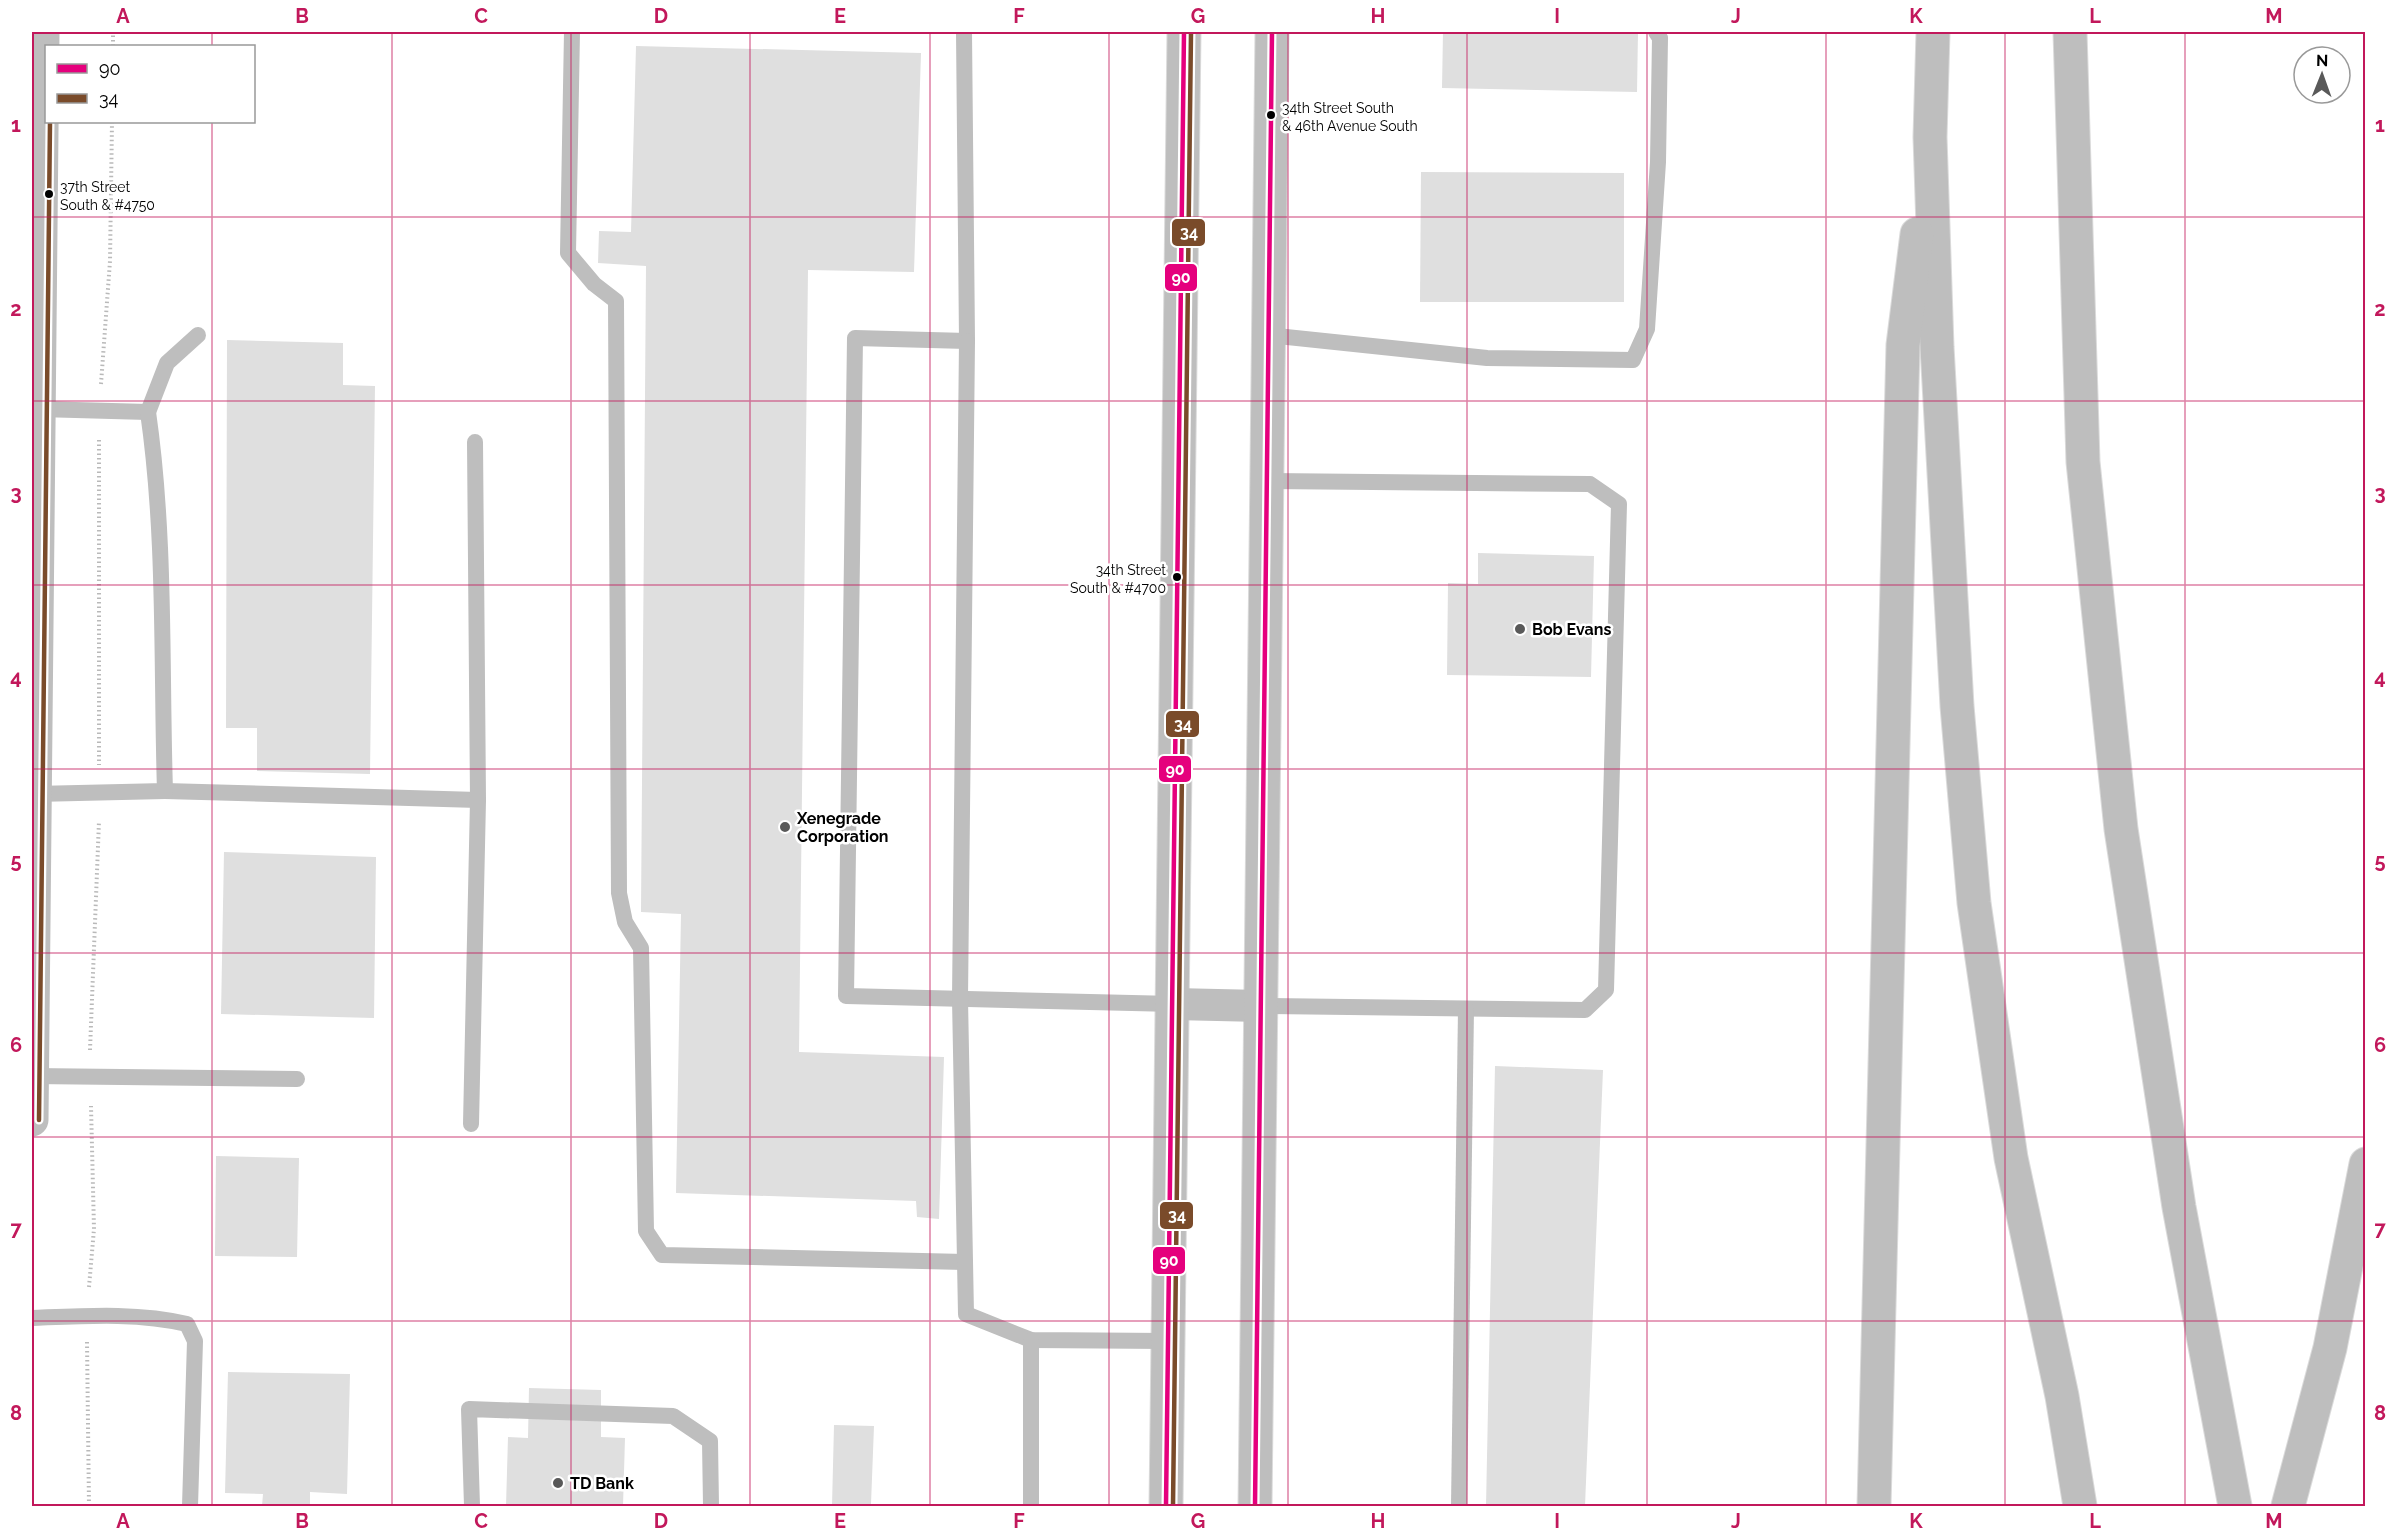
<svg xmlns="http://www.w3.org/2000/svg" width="2397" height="1538" font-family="Raleway,sans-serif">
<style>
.building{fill:#dfdfdf}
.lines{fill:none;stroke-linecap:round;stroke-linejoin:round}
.trunk-casing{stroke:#dbdbdb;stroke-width:35}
.motorway-casing{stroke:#dbdbdb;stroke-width:35}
.path{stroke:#b9b9b9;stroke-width:4;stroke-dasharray:1.5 3;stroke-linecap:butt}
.service{stroke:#bebebe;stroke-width:16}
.minor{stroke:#bebebe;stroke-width:32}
.tertiary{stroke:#bebebe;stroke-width:33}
.trunk{stroke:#bebebe;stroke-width:33}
.motorway{stroke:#bebebe;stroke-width:33}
.bus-1-casing{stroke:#fff;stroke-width:9}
.bus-2-casing{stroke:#fff;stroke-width:9}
.bus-1{stroke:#e5007d;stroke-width:4.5}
.bus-2{stroke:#7a4b2a;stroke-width:4.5}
.grid{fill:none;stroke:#c2185b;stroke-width:1.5;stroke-opacity:0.55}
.bus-dot{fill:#000;stroke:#fff;stroke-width:2}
.poi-dot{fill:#595959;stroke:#fff;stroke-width:2}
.labels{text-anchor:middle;stroke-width:5;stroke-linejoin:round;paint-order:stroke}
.bus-label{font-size:14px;fill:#000;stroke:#fff;text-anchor:start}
.poi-label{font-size:16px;font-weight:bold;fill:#000;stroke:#fff;text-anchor:start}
.line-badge{stroke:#fff;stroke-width:2}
.badge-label{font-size:16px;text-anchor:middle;font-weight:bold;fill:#fff}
.neatline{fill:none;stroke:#c2185b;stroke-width:2}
.grid-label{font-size:20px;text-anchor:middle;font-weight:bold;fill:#c2185b}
</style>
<rect width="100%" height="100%" fill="#fff"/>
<!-- building -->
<g class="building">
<path d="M1443 32H1638L1637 92 1442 88Z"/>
<path d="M636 46 921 53 914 272 808 270 799 1052 944 1057 939 1219 917 1217 916 1201 676 1193 681 914 641 912 646 266 598 263 599 231 631 232Z"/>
<path d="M1421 172 1624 173V302H1420Z"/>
<path d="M227 340 343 343V385L375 386 370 774 257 771V728H226Z"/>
<path d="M1478 553 1594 556 1591 677 1447 675 1448 583 1478 584Z"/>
<path d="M224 852 376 857 374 1018 221 1014Z"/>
<path d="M1495 1066 1603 1070 1585 1506H1486Z"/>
<path d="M216 1156 299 1158 297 1257 215 1256Z"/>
<path d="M228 1372 350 1374 347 1494 310 1492V1506H262L263 1494 225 1493Z"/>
<path d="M529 1388 601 1390V1437L625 1438 623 1506H506L508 1437 528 1438Z"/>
<path d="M834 1425 874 1426 871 1504 892 1506H832Z"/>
</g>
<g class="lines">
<!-- trunk casing -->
<g class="trunk-casing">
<g id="trunk">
<path d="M1166 1506 1184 32"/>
<path d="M1255 1506 1272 32"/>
</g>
</g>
<!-- motorway casing -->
<g class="motorway-casing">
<g id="motorway">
<path d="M1933 32 1930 137 1937 347 1957 706 1974 903 2011 1158 2062 1396 2080 1506"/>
<path d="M2070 32 2083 462 2121 829 2179 1207 2235 1506"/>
<path d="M1874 1506 1903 345 1917 234"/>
<path d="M2288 1506 2330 1348 2366 1164"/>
</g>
</g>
<!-- path -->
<g class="path">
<path d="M113 46V32"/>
<path d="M101 384 110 261 112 122"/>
<path d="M99 440V765"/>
<path d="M90 1050 99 821"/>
<path d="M89 1287 94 1229 91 1106"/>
<path d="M87 1342 89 1506"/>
</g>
<!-- service -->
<g class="service">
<path d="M572 32 568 253 594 284 616 301 619 893 625 922 641 948 646 1231 662 1255 965 1262"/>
<path d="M964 32 967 341 855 338 846 996 1174 1004"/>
<path d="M1268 335 1487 358 1633 360 1647 329 1658 162 1660 38 1656 32"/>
<path d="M967 341 960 999 966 1314 1031 1340 1166 1341"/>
<path d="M39 409 148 412 167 363 198 335"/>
<path d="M165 791 478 800"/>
<path d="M35 794 165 791C161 665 166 537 148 412"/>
<path d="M1261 1006 1585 1010 1606 990 1619 504 1590 484 1267 481"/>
<path d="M32 1076 297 1079"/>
<path d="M471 1124 478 800 475 442"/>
<path d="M32 1318C82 1316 138 1312 187 1324L195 1341 190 1506"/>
<path d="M1031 1340V1506"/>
<path d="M472 1506 469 1409 673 1416 710 1441 711 1506"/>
<path d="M1459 1506 1466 1009"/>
</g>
<!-- minor -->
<path class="minor" d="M1174 1004 1261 1006"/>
<!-- tertiary -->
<path class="tertiary" d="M32 1120 43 32"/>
<!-- trunk -->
<use href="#trunk" class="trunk"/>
<!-- motorway -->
<use href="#motorway" class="motorway"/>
<!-- bus-1 casing -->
<g class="bus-1-casing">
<g id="bus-1">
<path d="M1166 1506 1184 32"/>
<path d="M1255 1506 1272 32"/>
</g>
</g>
<!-- bus-2 casing -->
<g class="bus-2-casing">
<g id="bus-2">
<path d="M39 1120 50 122"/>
<path d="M1173 1506 1191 32"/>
</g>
</g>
<!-- bus-1 -->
<use href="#bus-1" class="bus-1"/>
<!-- bus-2 -->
<use href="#bus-2" class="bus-2"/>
</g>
<!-- grid -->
<path class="grid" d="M212 32V46M392 32V1506M571 32V1506M750 32V1506M930 32V1506M1109 32V1506M1288 32V1506M1467 32V1506M1647 32V1506M1826 32V1506M2005 32V1506M2185 32V1506M212 122V1506M32 217H2366M32 401H2366M32 585H2366M32 769H2366M32 953H2366M32 1137H2366M32 1321H2366"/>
<!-- markers -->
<g class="bus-dot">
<circle cx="1271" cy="115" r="5"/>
<circle cx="49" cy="194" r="5"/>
<circle cx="1177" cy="577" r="5"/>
</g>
<g class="poi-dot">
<circle cx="1520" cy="629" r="6"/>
<circle cx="785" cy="827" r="6"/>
<circle cx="558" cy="1483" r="6"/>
</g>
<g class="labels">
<!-- bus labels -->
<g class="bus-label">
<text x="1282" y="113">34th Street South<tspan x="1282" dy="18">&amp; 46th Avenue South</tspan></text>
<text x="60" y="192">37th Street<tspan x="60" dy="18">South &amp; #4750</tspan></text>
<text x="1166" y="575" text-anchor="end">34th Street<tspan x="1166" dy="18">South &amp; #4700</tspan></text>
</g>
<!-- poi labels -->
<g class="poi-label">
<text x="1532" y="635">Bob Evans</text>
<text x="797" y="824">Xenegrade<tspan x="797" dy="18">Corporation</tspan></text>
<text x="570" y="1489">TD Bank</text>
</g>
</g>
<g class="line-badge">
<rect x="1171" y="218" width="35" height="29" rx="6" fill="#7a4b2a"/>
<rect x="1164" y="263" width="34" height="29" rx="6" fill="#e5007d"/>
<rect x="1165" y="710" width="35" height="28" rx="6" fill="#7a4b2a"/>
<rect x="1158" y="755" width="34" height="28" rx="6" fill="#e5007d"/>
<rect x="1159" y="1201" width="35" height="29" rx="6" fill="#7a4b2a"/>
<rect x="1152" y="1246" width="34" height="29" rx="6" fill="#e5007d"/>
</g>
<g class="badge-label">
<text x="1189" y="238">34</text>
<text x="1181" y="283">90</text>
<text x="1183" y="730">34</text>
<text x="1175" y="775">90</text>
<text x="1177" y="1221">34</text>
<text x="1169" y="1266">90</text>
</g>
<!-- border -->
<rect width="2397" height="1538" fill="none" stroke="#ffffff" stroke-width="66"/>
<!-- legend -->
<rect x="45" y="45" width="210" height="78" fill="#ffffff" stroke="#999999" stroke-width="1.5"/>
<rect x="57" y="64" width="30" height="9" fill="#e5007d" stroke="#999999" stroke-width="1.5"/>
<text x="99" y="75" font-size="18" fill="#000000">90</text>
<rect x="57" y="94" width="30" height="9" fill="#7a4b2a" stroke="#999999" stroke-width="1.5"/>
<text x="99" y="105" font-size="18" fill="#000000">34</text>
<!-- north arrow -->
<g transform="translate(2322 75) rotate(1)"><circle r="28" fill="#ffffff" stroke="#999999" stroke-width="1.5"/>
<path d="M0-4.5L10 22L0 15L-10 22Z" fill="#595959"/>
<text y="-9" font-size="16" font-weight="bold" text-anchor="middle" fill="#000000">N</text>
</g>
<rect x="33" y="33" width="2331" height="1472" class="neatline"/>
<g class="grid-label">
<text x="123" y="23">A</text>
<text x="302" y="23">B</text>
<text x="481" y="23">C</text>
<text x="661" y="23">D</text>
<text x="840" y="23">E</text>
<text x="1019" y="23">F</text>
<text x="1198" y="23">G</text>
<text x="1378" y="23">H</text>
<text x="1557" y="23">I</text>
<text x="1736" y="23">J</text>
<text x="1916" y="23">K</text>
<text x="2095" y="23">L</text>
<text x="2274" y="23">M</text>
<text x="16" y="132">1</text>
<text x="2380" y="132">1</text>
<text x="16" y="316">2</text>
<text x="2380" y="316">2</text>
<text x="16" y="500">3</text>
<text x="2380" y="500">3</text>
<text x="16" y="684">4</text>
<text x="2380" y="684">4</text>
<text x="16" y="868">5</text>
<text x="2380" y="868">5</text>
<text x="16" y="1052">6</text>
<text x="2380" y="1052">6</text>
<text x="16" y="1236">7</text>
<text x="2380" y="1236">7</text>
<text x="16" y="1420">8</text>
<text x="2380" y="1420">8</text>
<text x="123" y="1528">A</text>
<text x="302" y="1528">B</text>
<text x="481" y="1528">C</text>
<text x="661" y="1528">D</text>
<text x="840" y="1528">E</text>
<text x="1019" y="1528">F</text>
<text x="1198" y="1528">G</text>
<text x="1378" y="1528">H</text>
<text x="1557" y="1528">I</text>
<text x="1736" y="1528">J</text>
<text x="1916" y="1528">K</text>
<text x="2095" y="1528">L</text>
<text x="2274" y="1528">M</text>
</g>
</svg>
